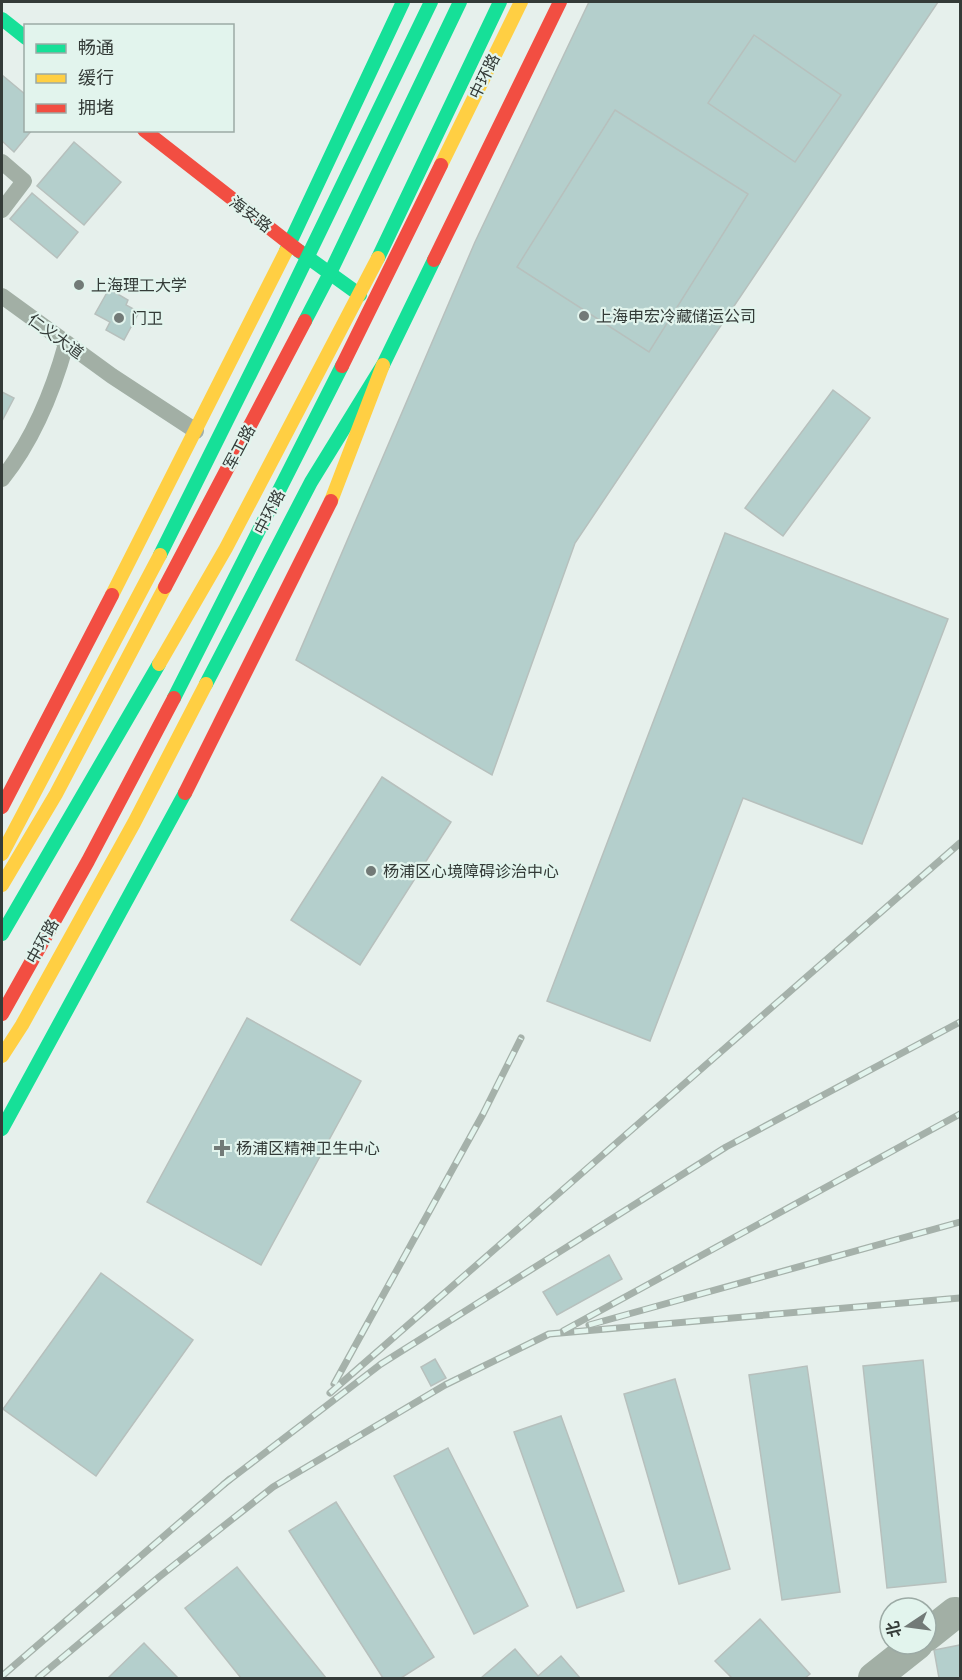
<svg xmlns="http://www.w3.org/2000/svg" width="962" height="1680" font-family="Montserrat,'Noto Sans SC',sans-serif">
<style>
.building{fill:#b4cfcc;stroke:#b7c0bd;stroke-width:1.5}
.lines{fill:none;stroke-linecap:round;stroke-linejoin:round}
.lane{stroke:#a2afa5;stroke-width:16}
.street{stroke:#a2afa5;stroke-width:32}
.fast{stroke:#16e098;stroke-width:14}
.slow{stroke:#ffcf43;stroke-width:14}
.jam{stroke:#f24e42;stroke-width:14}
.rail-casing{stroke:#a5b1aa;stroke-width:7}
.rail{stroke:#e2f4ed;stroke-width:4.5;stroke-dasharray:14;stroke-linecap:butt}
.fast-bridge{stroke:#16e098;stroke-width:14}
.slow-bridge{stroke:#ffcf43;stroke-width:14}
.jam-bridge{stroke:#f24e42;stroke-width:14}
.poi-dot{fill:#727a77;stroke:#e2f4ed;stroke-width:2}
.labels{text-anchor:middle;stroke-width:4.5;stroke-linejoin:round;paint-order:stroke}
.street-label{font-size:16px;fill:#343b38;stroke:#e2f4ed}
.poi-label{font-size:16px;fill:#343b38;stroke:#e2f4ed;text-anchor:start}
</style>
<rect width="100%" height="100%" fill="#e6f0ec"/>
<!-- building -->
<g class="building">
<path d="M589 2H938L575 543 492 775 296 660 475 242Z"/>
<path d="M754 35 841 95 795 162 708 103Z"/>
<path d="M2 75 26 95V130H32L14 152 2 141Z"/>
<path d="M615 110 748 194 649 352 517 267Z"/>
<path d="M74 142 121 182 84 225 37 186Z"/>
<path d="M32 193 78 232 57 258 10 219Z"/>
<path d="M109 289 128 300 126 305 139 312 124 340 106 330 110 322 95 314Z"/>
<path d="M833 390 870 418 783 536 745 508Z"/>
<path d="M2 392 14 398 2 421Z"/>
<path d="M725 533 948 619 862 844 743 798 650 1041 547 1001Z"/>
<path d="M382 777 451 822 360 965 291 920Z"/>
<path d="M247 1018 361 1081 261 1265 147 1202Z"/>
<path d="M609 1255 622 1279 557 1315 543 1292Z"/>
<path d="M101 1273 193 1340 96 1476 3 1409Z"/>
<path d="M435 1359 446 1378 431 1386 421 1367Z"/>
<path d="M923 1360 946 1582 887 1588 863 1366Z"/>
<path d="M807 1366 840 1592 782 1600 749 1375Z"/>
<path d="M675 1379 730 1569 679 1584 624 1394Z"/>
<path d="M561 1416 624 1591 577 1608 514 1432Z"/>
<path d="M448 1448 528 1606 474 1634 394 1476Z"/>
<path d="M336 1502 434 1657 401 1678H383L289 1531Z"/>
<path d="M237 1567 326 1678H241L185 1608Z"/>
<path d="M760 1619 810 1674 805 1678H732L715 1661Z"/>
<path d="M144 1643 178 1678H108Z"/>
<path d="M960 1645V1678H939L934 1650Z"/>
<path d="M515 1649 538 1676 561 1656 580 1678H481Z"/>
</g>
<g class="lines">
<!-- lane -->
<g class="lane">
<path d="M2 162 24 181 2 210"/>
<path d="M2 296 112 376 196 431"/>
<path d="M2 479C33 440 53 391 66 344"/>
</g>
<!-- street -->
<g class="street">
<path d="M926 1636 955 1613"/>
<path d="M874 1678 917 1644"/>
</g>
<!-- fast -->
<g class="fast">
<path d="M2 19 26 38"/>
<path d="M286 251 403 2"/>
<path d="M299 251 360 295"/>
<path d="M378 258 500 2"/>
<path d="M305 321 330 273 460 2"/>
<path d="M206 684 311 482 383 365 434 260"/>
<path d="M2 934 159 664"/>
<path d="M2 1129 185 793"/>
</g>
<!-- slow -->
<g class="slow">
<path d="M331 501 383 365"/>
<path d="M112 595 286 251"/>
<path d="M159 664 226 548 378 258"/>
<path d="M2 885 56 794 165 587"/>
<path d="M2 1056 22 1025 134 823 206 684"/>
</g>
<!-- jam -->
<g class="jam">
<path d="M144 130 299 251"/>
<path d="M434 260 560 2"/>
<path d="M165 587 305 321"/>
<path d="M185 793 331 501"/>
<path d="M2 807 112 595"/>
</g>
<!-- rail casing -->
<g class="rail-casing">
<g id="rail">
<path d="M589 1325 960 1222"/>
<path d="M563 1331 960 1114"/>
<path d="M334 1384 483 1114 521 1038"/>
<path d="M330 1393 960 843"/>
<path d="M224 1484 381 1364 726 1147 960 1022"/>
<path d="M2 1676 230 1479"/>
<path d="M38 1678 159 1577 273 1487 445 1385 549 1334 960 1298"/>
</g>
</g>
<!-- rail -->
<use href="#rail" class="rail"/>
<!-- fast-bridge -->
<g class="fast-bridge">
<path d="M160 555 275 324 431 2"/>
<path d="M174 698 342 366"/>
</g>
<!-- slow-bridge -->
<g class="slow-bridge">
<path d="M441 165 521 2"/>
<path d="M2 854 160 555"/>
</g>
<!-- jam-bridge -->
<g class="jam-bridge">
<path d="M342 366 441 165"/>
<path d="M2 1014 88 861 174 698"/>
</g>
</g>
<!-- markers -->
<g class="poi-dot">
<circle cx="79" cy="285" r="6"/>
<circle cx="584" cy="316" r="6"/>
<circle cx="119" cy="318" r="6"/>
<circle cx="371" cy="871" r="6"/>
<path d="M219 1139h6v6h6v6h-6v6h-6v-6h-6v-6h6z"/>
</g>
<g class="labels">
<!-- street labels -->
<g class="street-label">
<text transform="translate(484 76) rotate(-64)" y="6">中环路</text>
<text transform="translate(251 214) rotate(37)" y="6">海安路</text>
<text transform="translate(56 336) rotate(36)" y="6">仁义大道</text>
<text transform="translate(239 447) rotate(-62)" y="6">军工路</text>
<text transform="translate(269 512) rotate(-63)" y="6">中环路</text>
<text transform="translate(42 941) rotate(-61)" y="6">中环路</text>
</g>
<!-- poi labels -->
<g class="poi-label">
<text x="91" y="291">上海理工大学</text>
<text x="596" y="322">上海申宏冷藏储运公司</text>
<text x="131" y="324">门卫</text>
<text x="383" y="877">杨浦区心境障碍诊治中心</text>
<text x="236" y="1154">杨浦区精神卫生中心</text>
</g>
</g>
<!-- border -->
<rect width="962" height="1680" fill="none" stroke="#343b38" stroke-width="6"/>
<!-- legend -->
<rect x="24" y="24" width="210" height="108" fill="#e2f4ed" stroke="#9caaa5" stroke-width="1.5"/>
<rect x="36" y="44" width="30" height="9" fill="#16e098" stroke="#9caaa5" stroke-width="1.5"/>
<text x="78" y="54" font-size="18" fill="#343b38">畅通</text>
<rect x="36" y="74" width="30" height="9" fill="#ffcf43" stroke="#9caaa5" stroke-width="1.5"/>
<text x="78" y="84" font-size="18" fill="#343b38">缓行</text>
<rect x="36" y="104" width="30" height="9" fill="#f24e42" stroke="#9caaa5" stroke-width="1.5"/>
<text x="78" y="114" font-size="18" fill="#343b38">拥堵</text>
<!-- north arrow -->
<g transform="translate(908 1626) rotate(257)"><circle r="28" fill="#e2f4ed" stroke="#9caaa5" stroke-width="1.5"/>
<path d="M0-4.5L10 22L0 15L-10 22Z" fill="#727a77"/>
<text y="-9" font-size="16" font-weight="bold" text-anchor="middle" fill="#343b38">北</text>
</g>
</svg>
